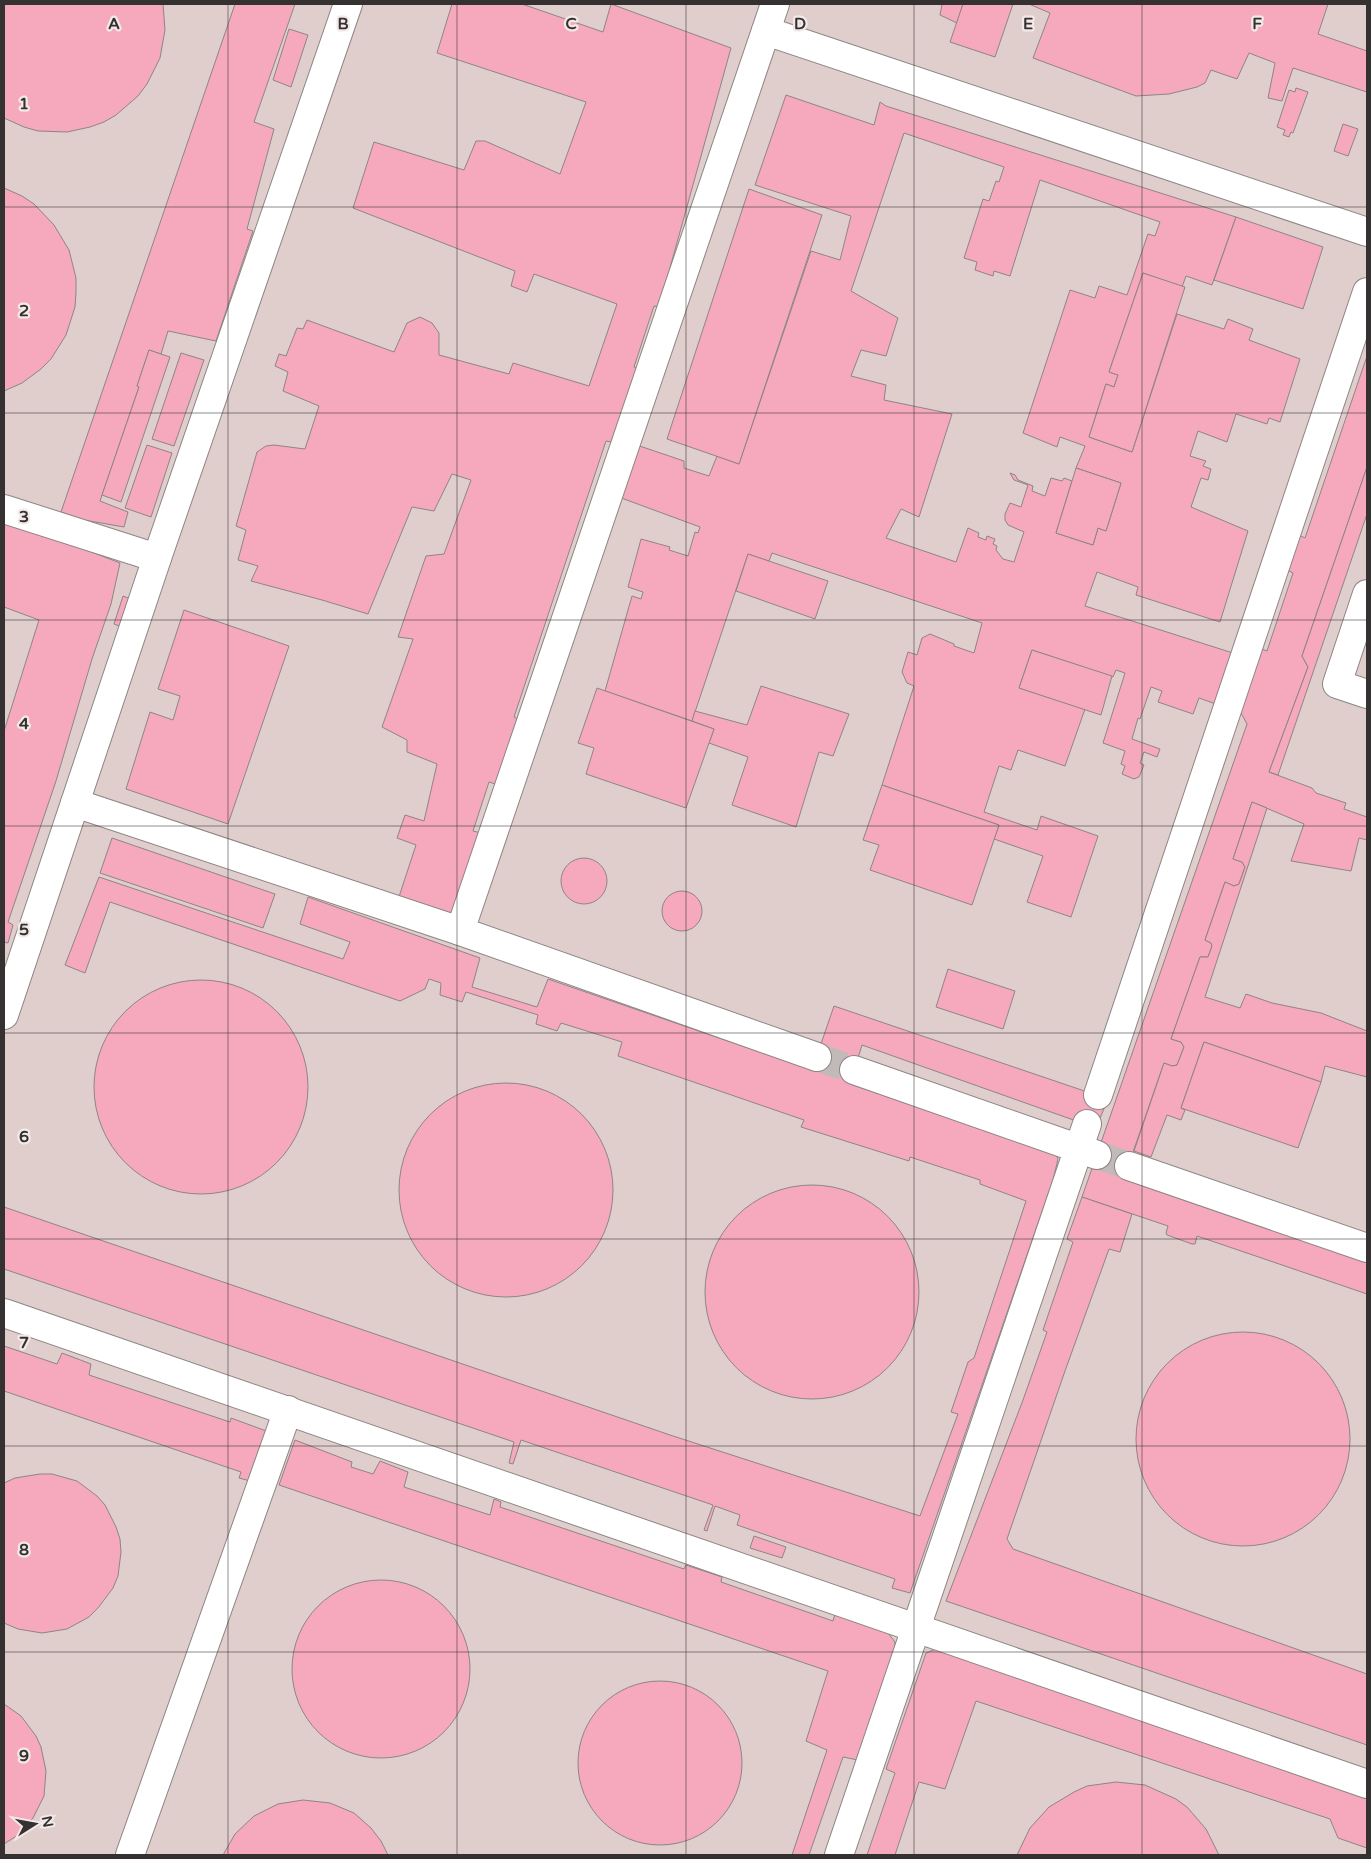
<svg xmlns="http://www.w3.org/2000/svg" width="1371" height="1859" font-family="'Varela Round',sans-serif">
<style>
.built{fill:#e0cecd}
.building{fill:#f6a8bc;stroke:#8d8587;fill-rule:evenodd}
.lines{fill:none;stroke-linecap:round;stroke-linejoin:round}
.minor-tunnel{stroke:#c1bab9;stroke-width:28;stroke-dasharray:28 14;stroke-linecap:butt}
.minor-casing{stroke:#8d8585;stroke-width:30}
.minor{stroke:#fff;stroke-width:28}
.grid{fill:none;stroke:#353131;stroke-width:1;stroke-opacity:0.55}
.grid-label{font-size:16px;text-anchor:middle;font-weight:bold;fill:#353131;stroke:#f2e9e8;stroke-width:4.5;stroke-linejoin:round;paint-order:stroke}
</style>
<rect width="100%" height="100%" fill="#e4dcdb"/>
<!-- built -->
<rect class="built" x="4" y="4" width="1363" height="1851"/>
<!-- building -->
<g class="building">
<path d="M4 4H163L165 30 160 58 147 84 138 96 116 115 104 122 90 127 67 132 38 131 24 127 4 118Z"/>
<path d="M235 4H295L254 122 274 129 247 229 253 231 216 341 168 331 161 354 149 350 137 386 139 387 100 501 128 512 124 527 84 520 61 512Z"/>
<path d="M452 4H522L603 32 611 4 731 48 663 293 664 308 654 306 634 367 643 371 634 379 611 442 606 441 514 717 527 723 502 786 489 782 473 831 486 834 476 847 443 935 391 921 416 845 397 838 405 815 424 821 437 764 407 752V740L382 727 413 639 398 637 426 556 444 554 471 480 452 474 434 511 412 507 368 614 322 600 251 581 258 566 238 560 246 530 236 526 257 452 266 446 274 445 305 449 319 406 283 391 288 372 275 366 279 354 286 356 297 328 303 329 307 320 394 352 407 323 420 317 432 323 439 333V355L509 374 513 363 589 386 617 304 534 274 527 292 511 286 515 271 353 208 374 142 464 170 476 141H485L560 174 586 102 437 53Z"/>
<path d="M942 4H963L957 23 940 15Z"/>
<path d="M963 4H1013L995 57 950 42Z"/>
<path d="M1029 4H1328L1318 34 1367 51V92L1293 68 1282 101 1268 98 1275 63 1249 53 1237 79 1211 70 1205 83 1197 87 1169 94 1136 96 1033 58 1050 13Z"/>
<path d="M289 29 308 35 291 87 273 80Z"/>
<path d="M1296 88 1308 92 1293 133 1291 132 1289 137 1283 135 1285 130 1277 127 1289 90 1295 92Z"/>
<path d="M786 95 874 125 880 102 886 106 1236 217 1212 285 1186 276 1182 287 1143 273 1109 372 1118 375 1114 387 1106 384 1089 437 1132 452 1177 314 1224 329 1228 319 1253 329 1249 340 1300 359 1280 422 1269 418 1267 424 1236 414 1227 442 1198 431 1190 456 1206 461 1203 466 1211 469 1208 480 1201 478 1191 507 1248 531 1220 622 1136 595 1138 587 1097 572 1085 606 1255 660 1259 648 1267 651 1293 573 1287 570 1299 535 1305 538 1367 356V467L1302 656 1308 667 1269 772 1312 788 1316 793 1346 803 1344 809 1367 817V840L1359 838 1351 871 1291 861 1304 824 1252 802 1233 859 1242 862 1245 867 1239 884 1234 886 1225 882 1205 940 1211 943 1212 946 1208 957H1200L1171 1039 1181 1042 1184 1047 1177 1065 1172 1066 1164 1063 1124 1178 1367 1260V1294L1197 1236 1195 1244H1192L1167 1235 1166 1233 1168 1226 1082 1197 1247 724 1241 713 1199 698 1193 714 1158 702 1162 691 1151 687 1140 719 1138 718 1132 739 1160 749 1157 757 1144 752 1140 763 1144 765 1139 777 1134 779 1122 774 1125 766 1121 764 1125 751 1103 743 1125 673 1116 670 1113 677 1032 650 1019 688 1085 709 1065 766 1018 750 1011 770 999 766 984 812 1037 830 1041 816 1098 836 1071 917 1027 902 1043 856 994 839 999 825 882 785 914 686 907 683 902 672 908 652 917 655 922 638 930 634 954 644V646L974 653 982 623 772 553 769 561 748 554 692 721 605 691 632 596 641 599 643 592 628 587 641 539 670 547 669 550 688 556 695 532 698 533 700 527 597 489 619 439 684 461V468L709 476 717 456 739 464 811 251 840 260 851 216 755 185ZM904 133 1004 167 999 182 996 181 989 201 983 199 964 258 977 262 975 270 993 276 994 271 1010 276 1040 180 1160 222 1155 236 1148 234 1127 295 1099 286 1095 298 1070 290 1023 433 1057 447 1060 437 1085 446 1076 468 1121 483 1106 531 1098 528 1093 545 1056 533 1072 481 1064 478 1062 481 1051 478 1045 496 1032 491 1033 486 1018 480 1015 475 1010 473 1014 480 1028 485 1021 507 1010 503 1005 514V520L1008 525 1024 532 1014 562 1003 559 996 550 997 546 993 544 995 539 987 536 986 540 978 537 979 533 968 528 956 562 886 538 901 509 919 517 952 414 884 400 886 385 851 376 861 350 886 356 898 318 851 291Z"/>
<path d="M1343 124 1358 129 1348 156 1334 151Z"/>
<path d="M4 188 22 196 34 204 54 225 69 250 76 278V293L75 307 66 335 51 359 41 369 22 383 4 391Z"/>
<path d="M749 189 822 215 739 464 667 439Z"/>
<path d="M1236 217 1323 247 1303 309 1214 280Z"/>
<path d="M1143 273 1185 287 1132 452 1089 437 1106 384 1114 387 1118 375 1109 372Z"/>
<path d="M149 350 170 357 121 502 102 495 139 387 137 386Z"/>
<path d="M181 353 204 360 174 446 152 439Z"/>
<path d="M147 445 172 453 151 517 125 508Z"/>
<path d="M1367 467V514L1278 775 1269 772 1308 667 1302 656Z"/>
<path d="M1076 468 1121 483 1106 531 1098 528 1093 545 1056 533Z"/>
<path d="M4 518 120 563 111 604 92 659 56 781 8 922 13 925 8 943 4 942V731L39 620 4 607Z"/>
<path d="M748 554 828 581 815 619 736 591Z"/>
<path d="M123 596 131 599 122 627 114 624Z"/>
<path d="M184 610 289 646 228 824 126 789 150 712 173 720 180 696 158 689Z"/>
<path d="M1032 650 1112 676 1101 715 1019 688Z"/>
<path d="M761 686 849 714 833 756 819 752 796 827 732 805 748 757 709 743 714 729 692 721 695 711 747 725Z"/>
<path d="M597 688 714 729 686 808 586 774 594 748 578 743Z"/>
<path d="M882 785 999 825 972 905 870 870 879 845 863 840Z"/>
<path d="M1252 802 1267 808 1205 997 1240 1008 1246 994 1272 1003 1321 1013 1367 1031V1077L1325 1066 1321 1082 1204 1042 1181 1108 1185 1110 1181 1120 1167 1115 1151 1157 1134 1151 1164 1063 1172 1066 1177 1065 1184 1047 1181 1042 1171 1039 1200 957H1208L1212 946 1211 943 1205 940 1225 882 1234 886 1239 884 1245 867 1242 862 1233 859Z"/>
<path d="M112 838 275 894 263 928 100 873Z"/>
<circle cx="584" cy="881" r="23"/>
<path d="M99 877 343 959 350 942 300 924 308 897 480 958 472 987 537 1007 548 979 812 1070 834 1006 1108 1099 1096 1128 862 1045 850 1084 1053 1152 1056 1154 1058 1159 1053 1180 910 1593 892 1588 895 1579 737 1525 740 1515 715 1506 707 1531 704 1530 713 1505 521 1440 513 1464 509 1463 514 1442 4 1269V1207L670 1435 920 1516 958 1414 951 1412 968 1362 974 1358 1026 1201 980 1184V1180L910 1157 909 1161 801 1127 804 1120 618 1056 622 1042 561 1023 557 1031 536 1024 538 1015 466 992 462 1002 440 995 441 983 429 979 425 989 400 1001 110 902 85 973 65 965Z"/>
<circle cx="682" cy="911" r="20"/>
<path d="M948 969 1015 991 1003 1029 936 1007Z"/>
<circle cx="201" cy="1087" r="107"/>
<path d="M1204 1042 1321 1082 1298 1148 1181 1108Z"/>
<circle cx="506" cy="1190" r="107"/>
<circle cx="812" cy="1292" r="107"/>
<path d="M1082 1197 1132 1214 1120 1252 1109 1249 1065 1371 1007 1539 1013 1549 1367 1674V1745L946 1601 1023 1400 1047 1332 1043 1330 1073 1242 1067 1239Z"/>
<circle cx="1243" cy="1439" r="107"/>
<path d="M4 1346 57 1364 62 1353 91 1364 89 1375 230 1422 231 1418 269 1432 254 1482 239 1478 241 1472 4 1391Z"/>
<path d="M295 1440 352 1462 351 1467 373 1474 380 1461 408 1472 404 1487 490 1515 494 1499 501 1502 500 1507 684 1569 686 1565 722 1577 721 1582 833 1621 835 1614 888 1633 895 1642V1653L858 1760 843 1757 809 1855H792L827 1750 806 1741 828 1671 279 1485Z"/>
<path d="M40 1474H52L77 1481 97 1496 105 1505 116 1527 120 1539 121 1552 118 1576 113 1588 98 1608 89 1617 67 1629 42 1633 18 1629 4 1623V1483L15 1478Z"/>
<path d="M754 1536 786 1547 782 1558 750 1548Z"/>
<circle cx="381" cy="1669" r="89"/>
<path d="M936 1649 1367 1799V1848L1338 1838 1330 1819 976 1701 945 1789 919 1782 895 1855H867L895 1773 886 1769 926 1653Z"/>
<circle cx="660" cy="1763" r="82"/>
<path d="M4 1704 21 1716 36 1736 41 1747 46 1771 44 1796 33 1818 18 1835 4 1844Z"/>
<path d="M1116 1782 1145 1785 1176 1799 1187 1807 1206 1829 1219 1855H1017L1030 1828 1049 1807 1074 1792 1087 1786Z"/>
<path d="M303 1800 330 1803 354 1813 371 1828 381 1841 388 1855H223L235 1834 254 1816 278 1804Z"/>
</g>
<g class="lines">
<!-- minor-tunnel -->
<g class="minor-tunnel">
<path d="M817 1057 854 1070"/>
<path d="M1097 1155 1129 1166"/>
</g>
<!-- minor casing -->
<g class="minor-casing">
<g id="minor">
<path d="M766 31 1367 232"/>
<path d="M4 509 157 558"/>
<path d="M1367 594 1337 684 1367 694"/>
<path d="M75 803 460 931 817 1057"/>
<path d="M460 931 775 4"/>
<path d="M4 1015 157 558 348 4"/>
<path d="M854 1070 1097 1155"/>
<path d="M1098 1095 1367 292"/>
<path d="M1129 1166 1367 1248"/>
<path d="M4 1313 1367 1784"/>
<path d="M130 1855 288 1410"/>
<path d="M839 1855 1087 1124"/>
</g>
</g>
<!-- minor -->
<use href="#minor" class="minor"/>
</g>
<!-- grid -->
<path class="grid" d="M228 4V1855M457 4V1855M686 4V1855M914 4V1855M1142 4V1855M4 207H1367M4 413H1367M4 620H1367M4 826H1367M4 1033H1367M4 1239H1367M4 1446H1367M4 1652H1367"/>
<g class="grid-label">
<text x="114" y="29">A</text>
<text x="343" y="29">B</text>
<text x="571" y="29">C</text>
<text x="800" y="29">D</text>
<text x="1028" y="29">E</text>
<text x="1257" y="29">F</text>
<text x="24" y="109">1</text>
<text x="24" y="316">2</text>
<text x="24" y="522">3</text>
<text x="24" y="729">4</text>
<text x="24" y="935">5</text>
<text x="24" y="1142">6</text>
<text x="24" y="1348">7</text>
<text x="24" y="1555">8</text>
<text x="24" y="1761">9</text>
</g>
<!-- border -->
<rect width="1371" height="1859" fill="none" stroke="#353131" stroke-width="10"/>
<!-- north arrow -->
<g transform="translate(35 1824) rotate(79)" stroke="#f2e9e8" stroke-width="4" paint-order="stroke">
<path d="M0-4L9 19L0 12L-9 19Z" fill="#353131"/>
<text y="-8" font-size="14" font-weight="bold" text-anchor="middle" fill="#353131">N</text>
</g>
</svg>
